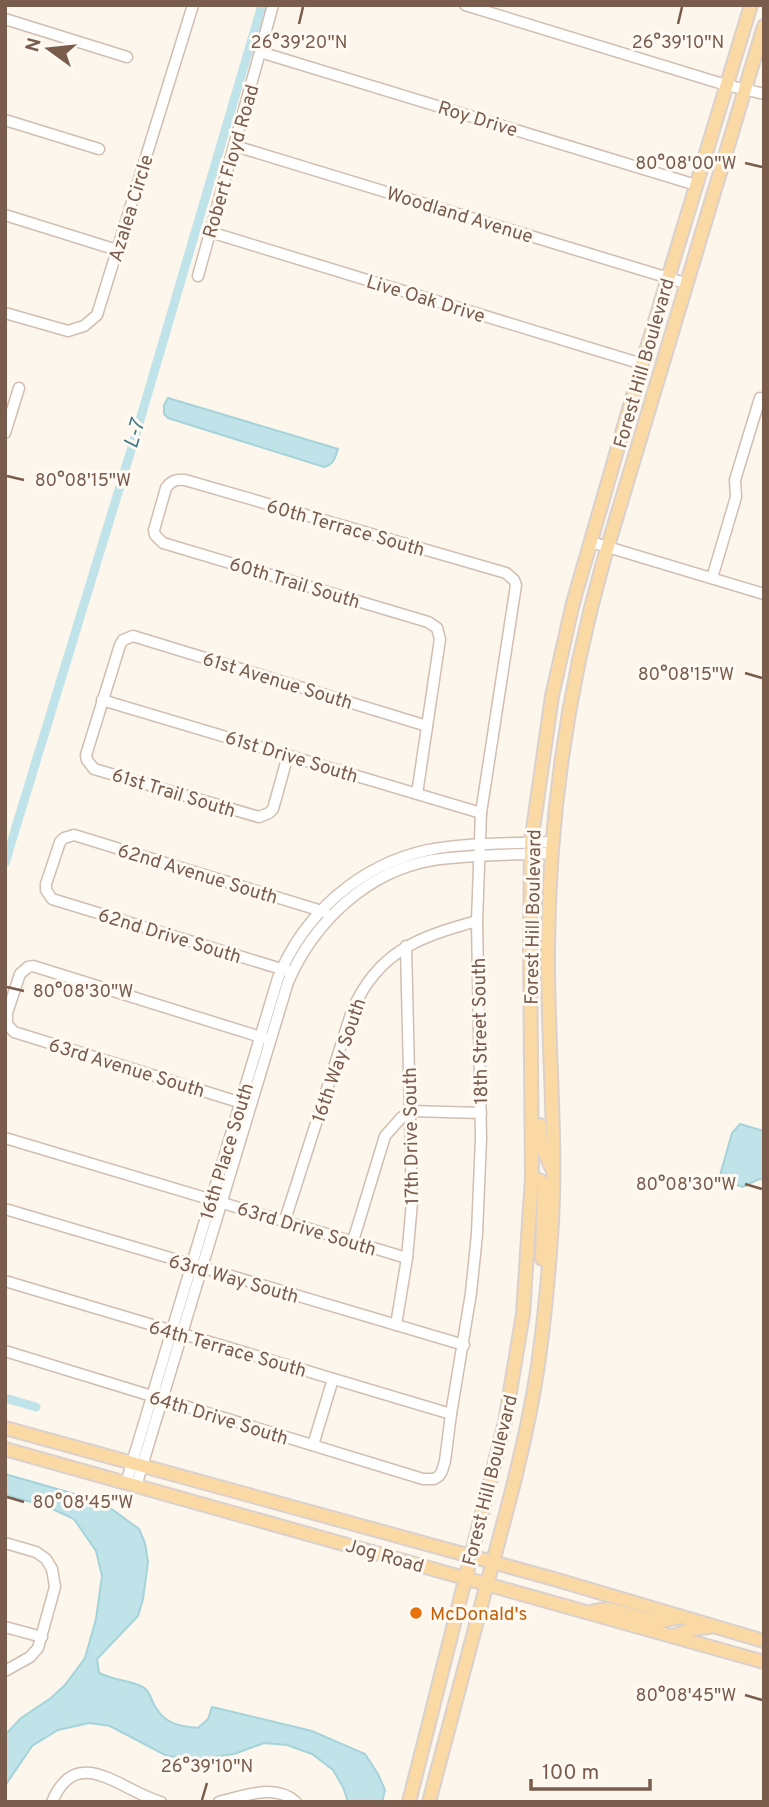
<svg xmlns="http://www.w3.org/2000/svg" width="769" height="1807" font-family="Overpass,sans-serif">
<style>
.water{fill:#bfe3e8;stroke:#a5d3da;stroke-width:2}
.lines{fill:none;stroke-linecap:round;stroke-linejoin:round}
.canal{stroke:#bfe3e8;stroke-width:9}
.minor-casing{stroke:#d1beb0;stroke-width:13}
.major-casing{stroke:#dad1cd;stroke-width:16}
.minor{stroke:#fff;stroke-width:10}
.major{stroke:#fbd9a5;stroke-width:12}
.ticks{fill:none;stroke:#7a5c4d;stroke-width:2.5}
.food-dot{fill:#e8710a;stroke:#fffaf3;stroke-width:2.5}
.labels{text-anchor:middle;stroke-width:6;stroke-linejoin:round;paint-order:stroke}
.street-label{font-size:19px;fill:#7a5c4d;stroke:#fffaf3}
.food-label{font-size:19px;fill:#c56008;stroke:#fffaf3;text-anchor:start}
.water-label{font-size:21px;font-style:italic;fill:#437c86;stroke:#fffaf3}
.ticks-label{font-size:18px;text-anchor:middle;fill:#7a5c4d;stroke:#fffaf3;stroke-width:6;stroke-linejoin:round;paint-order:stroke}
</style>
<rect width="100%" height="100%" fill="#fdf6ec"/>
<!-- water -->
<g class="water">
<path d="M168 398 338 449C335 458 334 464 324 467L168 418 164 414V405Z"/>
<path d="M740 1124 764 1131V1180L759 1179 743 1187 719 1179 732 1133Z"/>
<path d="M5 1474 85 1497 106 1505 139 1529 145 1543 148 1562 143 1599 138 1616 97 1659 99 1673C112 1680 128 1680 141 1686 151 1691 150 1699 156 1708 167 1725 180 1726 198 1728L208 1719 212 1707 312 1731 365 1754 378 1774 385 1790 382 1802H348L343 1787 333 1770 312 1754 287 1745 264 1743 234 1754 198 1759 167 1756 110 1726 89 1723 58 1730 32 1746 5 1786V1735L21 1718 51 1698 65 1685 85 1658 96 1619 102 1576 96 1551 74 1519 46 1506 5 1495Z"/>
</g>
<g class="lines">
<!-- canal -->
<g class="canal">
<path d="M5 863 135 437 262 5"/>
<path d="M5 1398 36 1407"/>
</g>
<!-- minor casing -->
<g class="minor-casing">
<g id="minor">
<path d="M465 5 726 85 764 94"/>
<path d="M5 19 127 57"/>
<path d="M260 52 696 185"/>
<path d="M5 120 99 149"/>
<path d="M235 146 685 283"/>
<path d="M5 215 117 250"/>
<path d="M210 232 642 364"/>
<path d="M198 276 273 5"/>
<path d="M5 313 68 331 84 326 97 315 193 5"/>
<path d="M5 433 19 388"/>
<path d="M591 542 764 594"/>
<path d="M712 578 736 497 735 480 760 398"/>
<path d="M102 700 481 813"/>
<path d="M288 755 273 809 269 813 259 817 94 769 87 760 86 755 120 645 123 640 133 636 427 726"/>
<path d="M288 971 52 899 46 890V884L60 842 64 838 74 835 325 912"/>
<path d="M245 1104 14 1032 7 1024V1013L20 974 28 967 33 966 264 1038"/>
<path d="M5 1138 407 1258"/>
<path d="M5 1209 464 1345"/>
<path d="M285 1220 352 1011C378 951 419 937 477 921"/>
<path d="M353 1241 385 1136 401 1118 410 1111 481 1113"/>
<path d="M5 1281 451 1414"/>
<path d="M396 1325 407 1258 412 1202 406 946"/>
<path d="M5 1351 423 1479H434L439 1476 442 1471 445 1461 451 1414 471 1293 477 1234 481 1138 477 921 481 813 516 585 514 580 506 573 185 480C176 479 171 481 166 488L154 530 155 535 163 543 428 622 437 628 440 639 417 794"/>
<path d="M313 1445 333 1379"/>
<path d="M126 1483 278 978C304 914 359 865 428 850 468 842 511 844 552 842"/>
<path d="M136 1486 288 982C314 922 367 871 433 860 472 854 512 855 551 853"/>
<path d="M5 1543 36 1552 46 1559 52 1569 55 1587 38 1648 30 1657 5 1671"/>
<path d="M5 1627 42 1637"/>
<path d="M52 1802C77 1742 121 1791 161 1802"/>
<path d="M219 1802C244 1796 275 1783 296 1802"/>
</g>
</g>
<!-- major casing -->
<g class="major-casing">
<g id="major">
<path d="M540 1125 541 1145 551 1167"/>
<path d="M532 1177 541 1181 544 1185 542 1259"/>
<path d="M5 1428 554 1579 764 1641"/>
<path d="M5 1449 764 1662"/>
<path d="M594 1611 609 1609 657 1622 681 1617"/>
<path d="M674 1636 691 1629 709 1627"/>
<path d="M409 1802 505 1422 523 1314 532 1177 530 948 531 843 552 696 573 603 642 364 751 5"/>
<path d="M429 1802C448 1730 467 1659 486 1587 506 1514 527 1440 538 1365 544 1323 548 1281 551 1239 558 1141 547 1044 548 947 549 815 568 686 604 559L764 26"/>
</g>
</g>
<!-- minor -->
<use href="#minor" class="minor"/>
<!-- major -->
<use href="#major" class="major"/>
</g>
<!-- ticks -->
<path class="ticks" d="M299 24 303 7M678 24 682 7M745 163 762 167M7 476 24 480M745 673 762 678M7 987 24 991M745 1184 762 1189M7 1497 24 1502M745 1695 762 1700M202 1800 207 1783"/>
<!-- markers -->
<circle class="food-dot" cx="416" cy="1613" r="7"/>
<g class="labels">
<!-- street labels -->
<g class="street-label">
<text transform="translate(478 118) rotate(17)" y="7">Roy Drive</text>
<text transform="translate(230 161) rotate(-74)" y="7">Robert Floyd Road</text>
<text transform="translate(130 208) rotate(-73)" y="7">Azalea Circle</text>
<text transform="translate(460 214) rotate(17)" y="7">Woodland Avenue</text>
<text transform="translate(426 298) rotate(17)" y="7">Live Oak Drive</text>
<text transform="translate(643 363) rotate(-74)" y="7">Forest Hill Boulevard</text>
<text transform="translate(346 527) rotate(16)" y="7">60th Terrace South</text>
<text transform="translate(295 582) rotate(17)" y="7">60th Trail South</text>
<text transform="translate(278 680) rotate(17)" y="7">61st Avenue South</text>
<text transform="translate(292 756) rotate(17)" y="7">61st Drive South</text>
<text transform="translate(174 792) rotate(17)" y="7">61st Trail South</text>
<text transform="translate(198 873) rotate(17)" y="7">62nd Avenue South</text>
<text transform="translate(532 917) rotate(-89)" y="7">Forest Hill Boulevard</text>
<text transform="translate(170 935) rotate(17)" y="7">62nd Drive South</text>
<text transform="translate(479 1031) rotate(-91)" y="7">18th Street South</text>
<text transform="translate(338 1060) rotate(-71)" y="7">16th Way South</text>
<text transform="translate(127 1067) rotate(17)" y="7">63rd Avenue South</text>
<text transform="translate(410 1136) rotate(-91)" y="7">17th Drive South</text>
<text transform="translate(226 1151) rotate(-73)" y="7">16th Place South</text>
<text transform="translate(307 1228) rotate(17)" y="7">63rd Drive South</text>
<text transform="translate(234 1278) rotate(16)" y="7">63rd Way South</text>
<text transform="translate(228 1348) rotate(16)" y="7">64th Terrace South</text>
<text transform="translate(219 1417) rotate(17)" y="7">64th Drive South</text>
<text transform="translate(489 1480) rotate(-76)" y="7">Forest Hill Boulevard</text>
<text transform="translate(385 1555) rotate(16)" y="7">Jog Road</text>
</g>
<!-- food labels -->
<g class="food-label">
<text x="430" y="1620">McDonald's</text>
</g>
<!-- water labels -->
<g class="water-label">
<text transform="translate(134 434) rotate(-73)" y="7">L-7</text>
</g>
</g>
<g class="ticks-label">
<text x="299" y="48">26°39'20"N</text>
<text x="678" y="48">26°39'10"N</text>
<text x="686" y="169">80°08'00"W</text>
<text x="83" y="486">80°08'15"W</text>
<text x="686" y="680">80°08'15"W</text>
<text x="83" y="997">80°08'30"W</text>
<text x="686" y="1190">80°08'30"W</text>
<text x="83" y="1508">80°08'45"W</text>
<text x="686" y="1701">80°08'45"W</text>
<text x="207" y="1772">26°39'10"N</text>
</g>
<!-- border -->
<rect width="769" height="1807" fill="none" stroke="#7a5c4d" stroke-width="14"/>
<!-- north arrow -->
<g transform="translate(49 49) rotate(285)" stroke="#fffaf3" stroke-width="5" paint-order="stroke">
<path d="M0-5L12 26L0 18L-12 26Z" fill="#7a5c4d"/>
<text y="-10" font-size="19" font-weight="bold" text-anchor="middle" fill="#7a5c4d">N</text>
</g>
<!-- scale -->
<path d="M531 1779v10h119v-10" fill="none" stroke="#7a5c4d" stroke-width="3.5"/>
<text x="542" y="1779" font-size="21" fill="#7a5c4d" stroke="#fffaf3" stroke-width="5" paint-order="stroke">100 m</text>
</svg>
